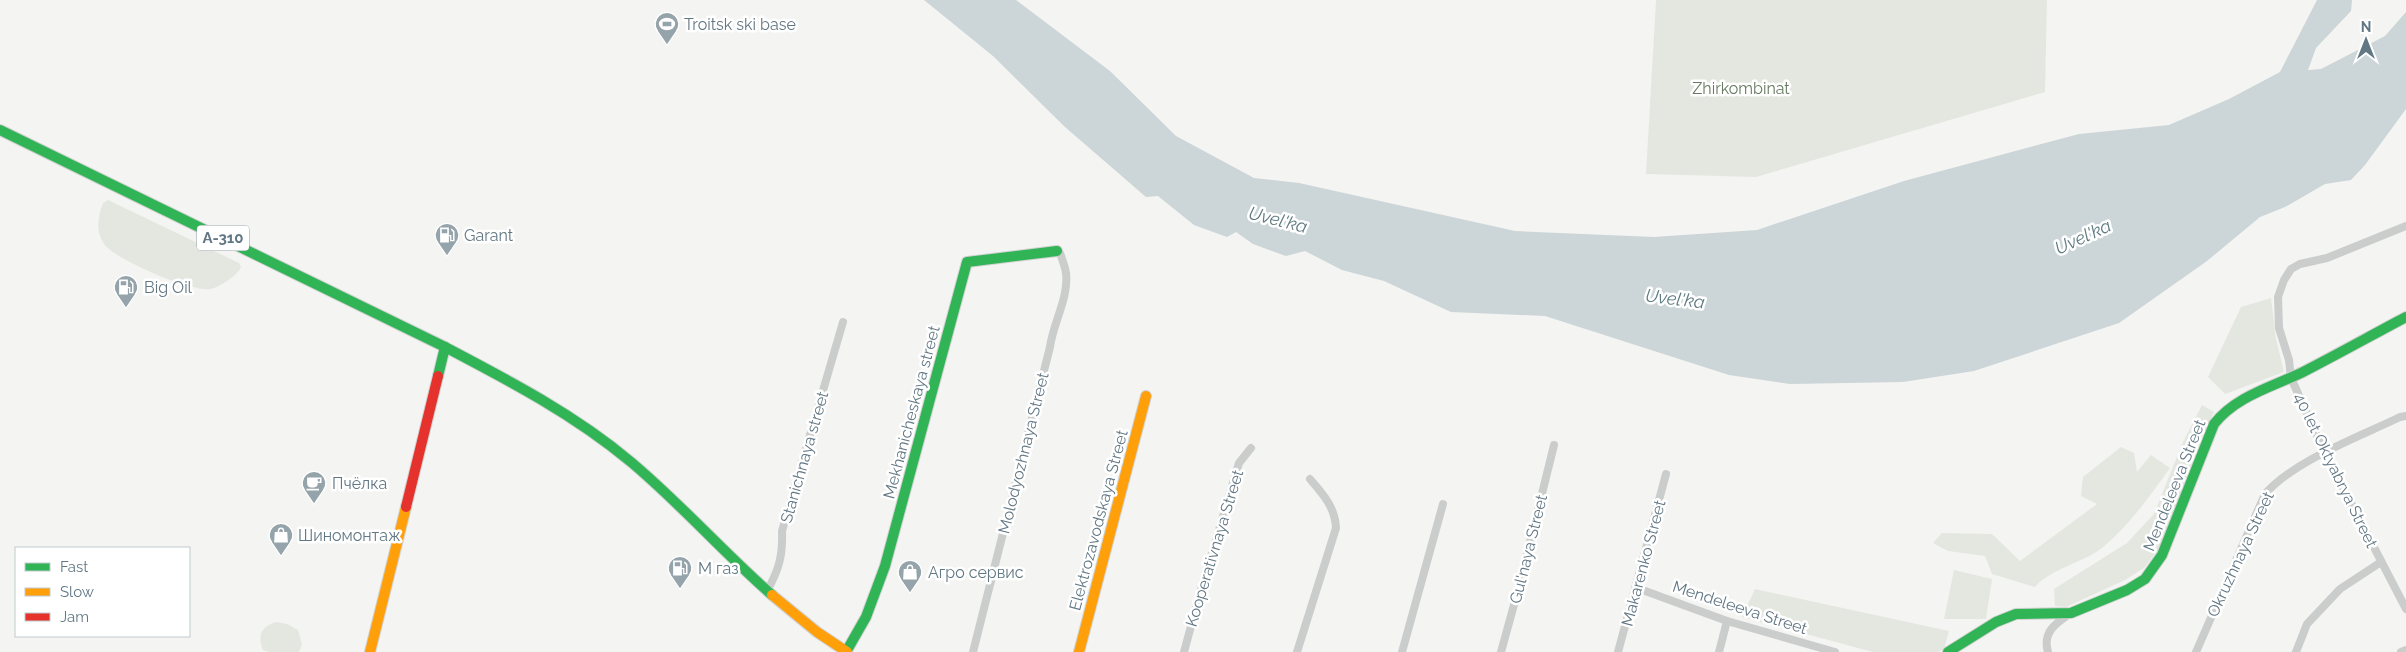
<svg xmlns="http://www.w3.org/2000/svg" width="2406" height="652" font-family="Raleway,sans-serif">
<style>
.green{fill:#e4e7e0}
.water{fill:#ccd5d7}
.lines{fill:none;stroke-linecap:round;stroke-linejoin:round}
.fast-casing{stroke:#d0d2d2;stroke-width:12}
.slow-casing{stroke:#d0d2d2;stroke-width:12}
.jam-casing{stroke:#d0d2d2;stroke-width:12}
.street{stroke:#cbcdcd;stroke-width:8}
.fast{stroke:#30b455;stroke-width:10}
.slow{stroke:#ff9f0a;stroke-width:10}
.jam{stroke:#e5322d;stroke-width:10}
.labels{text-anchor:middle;stroke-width:5;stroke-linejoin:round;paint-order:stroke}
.shield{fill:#fff;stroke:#91a0a9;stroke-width:1}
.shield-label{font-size:15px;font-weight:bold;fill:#627784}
.poi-label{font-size:16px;fill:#627784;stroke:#fff;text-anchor:start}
.park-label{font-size:16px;fill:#687b61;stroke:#fff}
.street-label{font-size:16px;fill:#627784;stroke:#fff}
.water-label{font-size:18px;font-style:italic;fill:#5e7a81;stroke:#fff}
</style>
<rect width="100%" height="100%" fill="#f4f4f2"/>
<!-- green -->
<g class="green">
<path d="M1656 0H2047L2045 92 1756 177 1646 174Z"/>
<path d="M108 200 239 263 241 267C238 275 220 287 211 289 193 293 114 259 104 244 95 231 98 217 103 203Z"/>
<path d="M2271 298 2276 339 2284 372 2225 394 2208 377 2241 307Z"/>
<path d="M2202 405 2214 412 2197 445 2169 529 2160 547 2144 568 2125 580 2066 607 2055 606 2054 589 2127 543 2154 514 2183 442Z"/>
<path d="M2121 447 2134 453 2137 472 2151 455 2170 468C2149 497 2129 526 2102 548 2082 563 2050 569 2035 587L1992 574 1985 556 1948 551 1933 543 1942 533 1992 534 2020 561 2097 504 2081 496 2083 477Z"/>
<path d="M1954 570 1992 579 1986 619H1944Z"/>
<path d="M1755 589 1949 631 1944 649 1938 652H1873L1742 617Z"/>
<path d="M277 622 287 624 298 630 302 644 299 652H269L263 650C257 636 261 626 277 622Z"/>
</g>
<!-- water -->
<path class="water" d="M924 0H1016L1110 71 1176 136 1254 178 1299 183 1515 231 1654 237 1757 230 1904 181 2079 134 2169 125 2229 99 2280 72 2317 0H2352L2351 11 2316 48 2308 70 2321 69 2385 36 2406 12V109L2365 165 2351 180 2325 184 2285 207 2260 217 2207 261 2119 323 1974 371 1903 382 1790 384 1729 375 1545 316 1451 312 1384 281 1342 270 1305 251 1286 256 1253 244 1236 232 1227 237 1194 225 1158 196 1146 197 1065 127 993 56Z"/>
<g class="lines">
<!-- fast casing -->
<g class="fast-casing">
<g id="fast">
<path d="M0 130 445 347 438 376"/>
<path d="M445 347C510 381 575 415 631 462 681 504 723 552 772 595"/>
<path d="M846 652 866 617 885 566 967 262 1057 251"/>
<path d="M1948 652 1996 622 2016 614 2071 613 2127 590 2145 579 2162 555 2214 424C2236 396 2272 387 2303 372 2338 354 2372 335 2406 317"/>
</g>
</g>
<!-- slow casing -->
<g class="slow-casing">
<g id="slow">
<path d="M772 595 817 632 847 652"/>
<path d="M370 652 406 507"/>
<path d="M1079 652 1146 396"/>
</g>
</g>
<!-- jam casing -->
<g class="jam-casing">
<path id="jam" d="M406 507 438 376"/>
</g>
<!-- street -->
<g class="street">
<path d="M2406 226 2327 258 2300 264 2291 269 2284 280 2278 297 2279 328 2289 360 2291 378 2325 453 2406 609"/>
<path d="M1637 588 1727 621 1835 652"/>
<path d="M767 591C779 570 783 555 782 531L843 322"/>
<path d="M973 652 1050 347C1053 323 1069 298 1066 273 1065 266 1062 259 1060 253"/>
<path d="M1184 652 1198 600 1239 463 1251 448"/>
<path d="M1297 652 1336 528C1335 507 1323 494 1310 479"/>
<path d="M1402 652 1443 504"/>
<path d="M1501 652 1520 583 1554 445"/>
<path d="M1618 652 1666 474"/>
<path d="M1719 652 1727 621"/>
<path d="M2048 652C2042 632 2056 623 2071 613"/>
<path d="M2196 652 2265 494C2295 460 2359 437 2400 417L2406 416"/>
<path d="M2296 652 2307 624 2340 589 2381 562"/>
<path d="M2401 652 2406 650"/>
</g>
<!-- fast -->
<use href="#fast" class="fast"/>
<!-- slow -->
<use href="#slow" class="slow"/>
<!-- jam -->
<use href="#jam" class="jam"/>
</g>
<!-- icons -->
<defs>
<g id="stadium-pin" transform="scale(1.25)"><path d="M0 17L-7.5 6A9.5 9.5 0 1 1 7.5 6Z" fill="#95a3aa" stroke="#fff"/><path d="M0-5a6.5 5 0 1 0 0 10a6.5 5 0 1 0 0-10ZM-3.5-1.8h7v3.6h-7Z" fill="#fff"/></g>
<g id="fuel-pin" transform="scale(1.25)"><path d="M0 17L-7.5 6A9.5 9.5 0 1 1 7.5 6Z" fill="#95a3aa" stroke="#fff"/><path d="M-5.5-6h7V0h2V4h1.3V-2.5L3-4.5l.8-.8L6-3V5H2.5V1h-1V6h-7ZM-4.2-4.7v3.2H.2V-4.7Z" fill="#fff"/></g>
<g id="cafe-pin" transform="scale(1.25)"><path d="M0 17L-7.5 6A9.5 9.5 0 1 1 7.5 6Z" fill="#95a3aa" stroke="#fff"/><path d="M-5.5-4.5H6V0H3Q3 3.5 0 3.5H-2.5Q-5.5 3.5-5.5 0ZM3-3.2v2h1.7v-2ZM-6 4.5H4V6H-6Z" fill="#fff"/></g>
<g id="shop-pin" transform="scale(1.25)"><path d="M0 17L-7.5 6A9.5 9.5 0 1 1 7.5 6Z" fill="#95a3aa" stroke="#fff"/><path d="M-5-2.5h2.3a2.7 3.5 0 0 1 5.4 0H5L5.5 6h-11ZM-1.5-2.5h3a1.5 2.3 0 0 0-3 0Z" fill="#fff"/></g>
</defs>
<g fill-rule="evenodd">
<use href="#stadium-pin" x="667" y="24"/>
<use href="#fuel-pin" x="447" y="235"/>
<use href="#fuel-pin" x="126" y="287"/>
<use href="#cafe-pin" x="314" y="483"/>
<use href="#shop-pin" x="281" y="535"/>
<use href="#fuel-pin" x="680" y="568"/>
<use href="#shop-pin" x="910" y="572"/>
</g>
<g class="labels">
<!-- shield labels -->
<rect class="shield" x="197" y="225.5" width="52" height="25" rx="4"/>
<g class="shield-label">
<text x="223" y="243">А-310</text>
</g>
<!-- poi labels -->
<g class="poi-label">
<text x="684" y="30">Troitsk ski base</text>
<text x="464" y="241">Garant</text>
<text x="144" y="293">Big Oil</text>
<text x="332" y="489">Пчёлка</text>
<text x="298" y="541">Шиномонтаж</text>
<text x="698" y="574">М газ</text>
<text x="928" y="578">Агро сервис</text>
</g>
<!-- park labels -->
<g class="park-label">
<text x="1741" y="94">Zhirkombinat</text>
</g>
<!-- street labels -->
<g class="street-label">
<text transform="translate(911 412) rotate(-75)" y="6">Mekhanicheskaya street</text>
<text transform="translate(1023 453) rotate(-76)" y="6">Molodyozhnaya Street</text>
<text transform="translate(804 457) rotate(-74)" y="6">Stanichnaya street</text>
<text transform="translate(2336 470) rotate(64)" y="6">40 let Oktyabrya Street</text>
<text transform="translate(2174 485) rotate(-68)" y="6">Mendeleeva Street</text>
<text transform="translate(1098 520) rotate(-75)" y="6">Elektrozavodskaya Street</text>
<text transform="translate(1214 548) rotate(-73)" y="6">Kooperativnaya Street</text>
<text transform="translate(1528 549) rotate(-76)" y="6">Gul'naya Street</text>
<text transform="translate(2240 554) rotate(-65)" y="6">Okruzhnaya Street</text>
<text transform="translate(1643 563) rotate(-75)" y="6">Makarenko Street</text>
<text transform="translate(1740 607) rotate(18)" y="6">Mendeleeva Street</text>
</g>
<!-- water labels -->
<g class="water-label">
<text transform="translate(1278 220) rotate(14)" y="6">Uvel'ka</text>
<text transform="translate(2083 237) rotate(-25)" y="6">Uvel'ka</text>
<text transform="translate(1675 299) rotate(7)" y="6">Uvel'ka</text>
</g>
</g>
<!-- legend -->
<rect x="15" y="547" width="175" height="90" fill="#ffffff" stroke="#c0c9ce"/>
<rect x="25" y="563" width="25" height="8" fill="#30b455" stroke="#c0c9ce"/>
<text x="60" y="572" font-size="15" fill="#627784">Fast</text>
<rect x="25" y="588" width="25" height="8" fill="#ff9f0a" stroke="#c0c9ce"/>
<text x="60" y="597" font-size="15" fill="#627784">Slow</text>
<rect x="25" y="613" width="25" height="8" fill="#e5322d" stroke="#c0c9ce"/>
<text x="60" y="622" font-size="15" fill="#627784">Jam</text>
<!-- north arrow -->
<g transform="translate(2366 40)" stroke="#ffffff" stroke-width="4" paint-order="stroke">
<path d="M0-4L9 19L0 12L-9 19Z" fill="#627784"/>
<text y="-8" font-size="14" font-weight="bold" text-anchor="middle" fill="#627784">N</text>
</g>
</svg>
